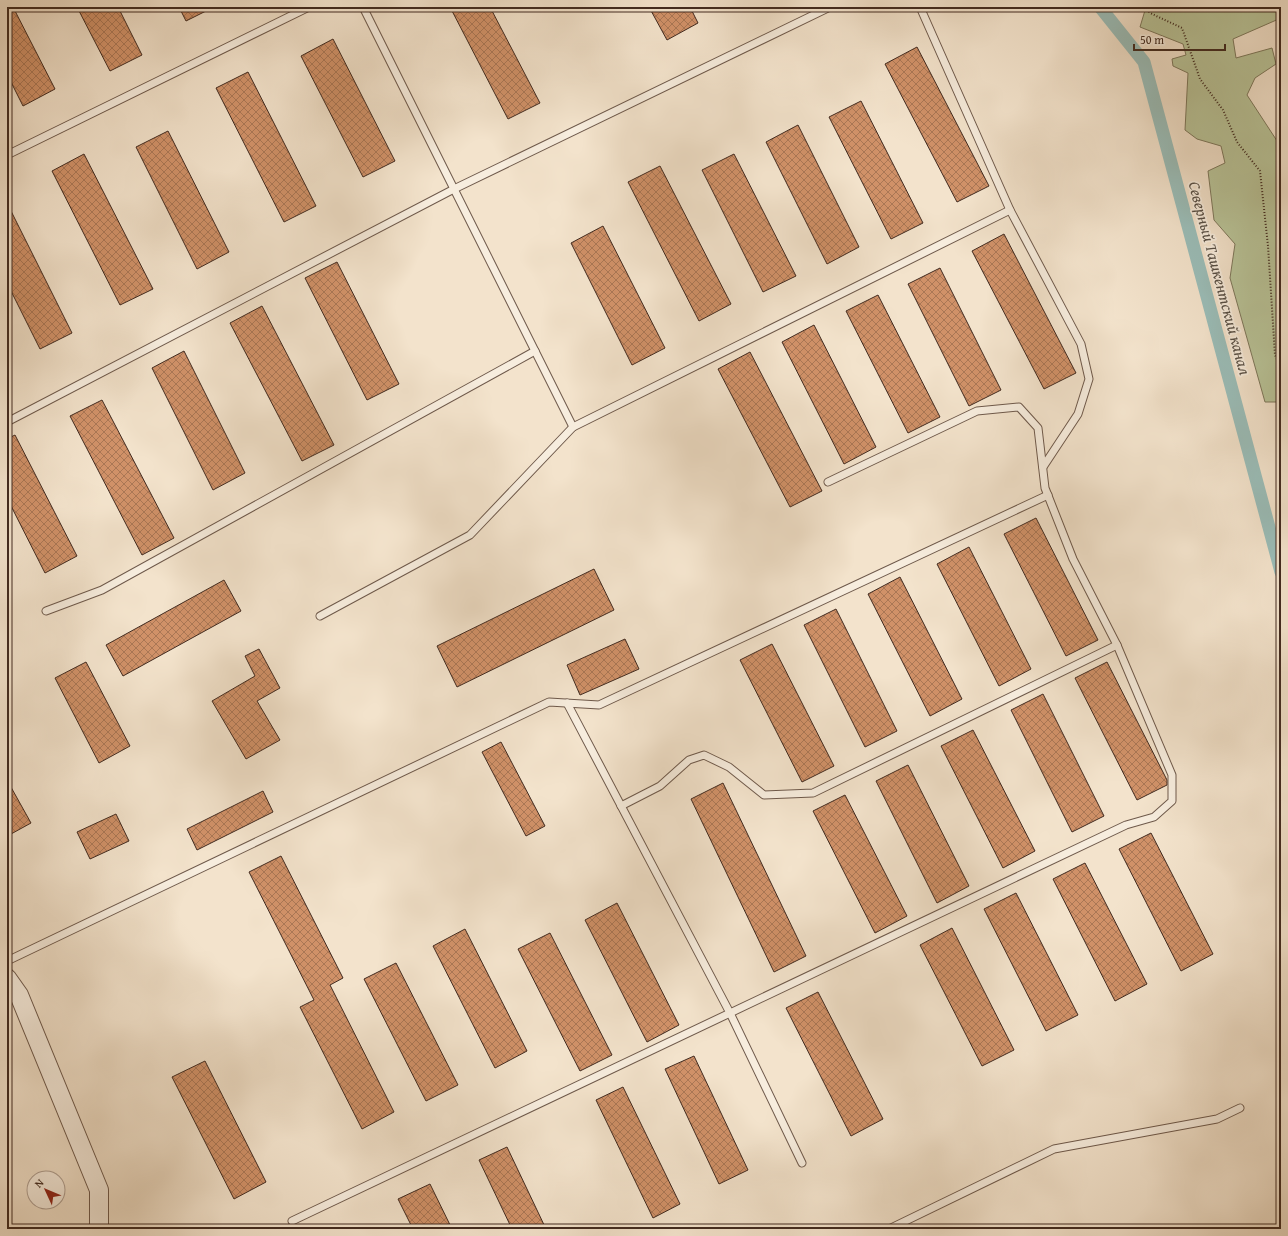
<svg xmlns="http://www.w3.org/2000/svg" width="1288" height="1236" font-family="'Gentium Book Plus',serif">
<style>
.grass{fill:#b9c499;stroke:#7e785c}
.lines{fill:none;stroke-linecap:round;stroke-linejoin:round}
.canal{stroke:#9bbeb9;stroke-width:13}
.building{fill:url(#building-cross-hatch);stroke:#422b20}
.service-casing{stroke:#6e594b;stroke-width:9}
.tertiary-casing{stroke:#6e594b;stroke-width:20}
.path{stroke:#422b20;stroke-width:2;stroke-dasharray:1 2;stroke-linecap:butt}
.service{stroke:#f7edde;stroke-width:7}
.tertiary{stroke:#f7edde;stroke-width:18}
.labels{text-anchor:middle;stroke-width:3.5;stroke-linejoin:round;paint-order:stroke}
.water-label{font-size:16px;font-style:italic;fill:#585046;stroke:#f7edde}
</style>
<defs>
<pattern id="building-cross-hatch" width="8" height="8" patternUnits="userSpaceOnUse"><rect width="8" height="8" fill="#d09168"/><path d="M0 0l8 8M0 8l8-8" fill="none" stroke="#a75"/></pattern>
</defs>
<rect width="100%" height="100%" fill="#f3e3cc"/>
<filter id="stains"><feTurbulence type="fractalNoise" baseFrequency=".005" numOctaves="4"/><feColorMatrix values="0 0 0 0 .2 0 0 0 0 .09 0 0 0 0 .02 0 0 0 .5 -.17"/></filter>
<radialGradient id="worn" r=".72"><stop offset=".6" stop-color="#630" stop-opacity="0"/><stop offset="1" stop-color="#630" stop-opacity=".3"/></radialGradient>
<!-- grass -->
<path class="grass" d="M1146 7H1281V18L1233 39 1236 58 1272 48 1276 64 1255 78 1247 95 1281 147V402H1265L1230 278 1235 244 1214 220 1208 171 1225 163 1221 146 1197 139 1185 130 1188 73 1173 66 1172 59 1186 55 1183 44 1140 27Z"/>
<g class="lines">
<!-- canal -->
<path class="canal" d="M1100 7 1144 62 1281 572"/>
</g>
<!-- building -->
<g class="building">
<path d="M7 7H13L55 89 23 106 7 74Z"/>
<path d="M77 7H118L142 55 110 71Z"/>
<path d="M179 7H214L186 21Z"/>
<path d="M450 7H490L540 103 508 119Z"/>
<path d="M649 7H690L698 23 667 40Z"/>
<path d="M333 39 395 161 363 177 301 56Z"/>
<path d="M917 47 989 186 957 202 885 64Z"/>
<path d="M248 72 316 206 284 222 216 88Z"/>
<path d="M861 101 923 223 891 239 829 117Z"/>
<path d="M798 125 859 247 827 264 766 142Z"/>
<path d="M168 131 229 252 197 269 136 147Z"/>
<path d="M84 154 153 289 120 305 52 171Z"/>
<path d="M734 154 796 276 763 292 702 170Z"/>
<path d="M660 166 731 304 699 321 628 182Z"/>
<path d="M7 203 72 333 40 349 7 283Z"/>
<path d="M603 226 665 348 632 365 571 243Z"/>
<path d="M1004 234 1076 373 1044 389 972 251Z"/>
<path d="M337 262 399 384 367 400 305 278Z"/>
<path d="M940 268 1001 390 969 406 908 284Z"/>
<path d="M878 295 940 417 908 433 846 311Z"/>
<path d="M262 306 334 445 302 461 230 323Z"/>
<path d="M814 325 876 447 844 464 782 342Z"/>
<path d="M184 351 245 473 213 490 152 368Z"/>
<path d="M750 352 822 491 790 507 718 369Z"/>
<path d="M102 400 174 538 142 555 70 416Z"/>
<path d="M15 435 77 556 45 573 7 498V439Z"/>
<path d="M1036 518 1098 640 1066 656 1004 534Z"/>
<path d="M969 547 1031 669 999 686 937 564Z"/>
<path d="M594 569 614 610 457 687 437 646Z"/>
<path d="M900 577 962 699 930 716 868 594Z"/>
<path d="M224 580 241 611 123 676 106 645Z"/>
<path d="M836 609 897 731 865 747 804 625Z"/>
<path d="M625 639 639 669 580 695 567 665Z"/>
<path d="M772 644 834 766 802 782 740 660Z"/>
<path d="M259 649 280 688 257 701 280 740 246 759 212 701 255 676 245 656Z"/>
<path d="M86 662 130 746 99 763 55 678Z"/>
<path d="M1107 662 1167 780V785L1137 800 1075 678Z"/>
<path d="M1043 694 1104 816 1072 832 1011 710Z"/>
<path d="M973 730 1035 851 1003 868 941 746Z"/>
<path d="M501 742 545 826 526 836 482 752Z"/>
<path d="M908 765 969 886 937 903 876 781Z"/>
<path d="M7 780 31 823 11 834 7 828Z"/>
<path d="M723 783 806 956 774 972 691 799Z"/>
<path d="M263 791 273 812 197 850 187 829Z"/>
<path d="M845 795 907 916 875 933 813 811Z"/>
<path d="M116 814 129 841 90 859 77 832Z"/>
<path d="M1151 833 1213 954 1181 971 1119 849Z"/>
<path d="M281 856 343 978 330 985 394 1112 362 1129 300 1007 314 1000 249 872Z"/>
<path d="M1085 863 1147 984 1115 1001 1053 879Z"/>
<path d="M1016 893 1078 1015 1046 1031 984 909Z"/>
<path d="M617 903 679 1025 647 1042 585 920Z"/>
<path d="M952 928 1014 1050 982 1066 920 945Z"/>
<path d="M465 929 527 1051 495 1068 433 946Z"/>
<path d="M550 933 612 1055 580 1071 518 949Z"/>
<path d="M396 963 458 1085 426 1101 364 979Z"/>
<path d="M818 992 883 1119 851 1136 786 1008Z"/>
<path d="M694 1056 748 1170 719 1184 665 1069Z"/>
<path d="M205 1061 266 1182 234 1199 172 1077Z"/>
<path d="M623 1087 680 1204 653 1218 596 1100Z"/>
<path d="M507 1147 546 1229H512L479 1160Z"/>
<path d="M430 1184 452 1229H413L398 1199Z"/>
</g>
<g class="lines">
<!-- service casing -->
<g class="service-casing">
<g id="service">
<path d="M363 7 573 427"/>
<path d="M920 7 1010 210 1081 344 1089 379 1078 414 1043 467"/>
<path d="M7 155 309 7"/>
<path d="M7 422 454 189 830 7"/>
<path d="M46 611 102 590 535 351"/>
<path d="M320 616 470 535 573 427 1010 210"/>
<path d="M567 703 730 1013 802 1163"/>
<path d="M621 806 660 786 689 760 704 755 729 767 764 795 813 793 1117 645"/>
<path d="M7 961 549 702 599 705 1048 495"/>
<path d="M292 1221 1126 825 1154 817 1172 801V775L1117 645 1073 559 1045 488 1038 428 1019 407 977 411 828 482"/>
<path d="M889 1229 1054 1149 1217 1119 1240 1108"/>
</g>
</g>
<!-- tertiary casing -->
<g class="tertiary-casing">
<path id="tertiary" d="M7 978 19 995 99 1190V1229"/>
</g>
<!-- path -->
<path class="path" d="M1145 7 1150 13 1182 28 1200 79 1223 110 1237 142 1260 171 1268 246 1275 355 1281 368"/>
<!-- service -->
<use href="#service" class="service"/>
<!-- tertiary -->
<use href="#tertiary" class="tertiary"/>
</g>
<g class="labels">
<!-- water labels -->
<g class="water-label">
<text transform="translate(1220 278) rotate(75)" y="6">Северный Ташкентский канал</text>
</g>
</g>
<!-- margin -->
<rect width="1288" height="1236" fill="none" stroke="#f3e3cc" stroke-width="24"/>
<rect x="8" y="8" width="1272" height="1220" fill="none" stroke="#422b20" stroke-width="2"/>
<rect x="12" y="12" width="1264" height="1212" fill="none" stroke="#422b20"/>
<!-- north arrow -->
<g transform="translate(46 1190) rotate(314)"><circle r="19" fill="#f7edde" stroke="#af9f92"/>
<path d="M0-3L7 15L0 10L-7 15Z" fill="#8f2418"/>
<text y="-6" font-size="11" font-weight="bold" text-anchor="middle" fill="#422b20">N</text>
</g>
<!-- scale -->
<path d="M1134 44v6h91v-6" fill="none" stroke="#422b20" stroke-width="2"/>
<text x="1140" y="44" font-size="12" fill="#422b20" stroke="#f7edde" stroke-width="3" paint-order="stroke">50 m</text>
<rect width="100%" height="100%" filter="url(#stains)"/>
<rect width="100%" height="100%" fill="url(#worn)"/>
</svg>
